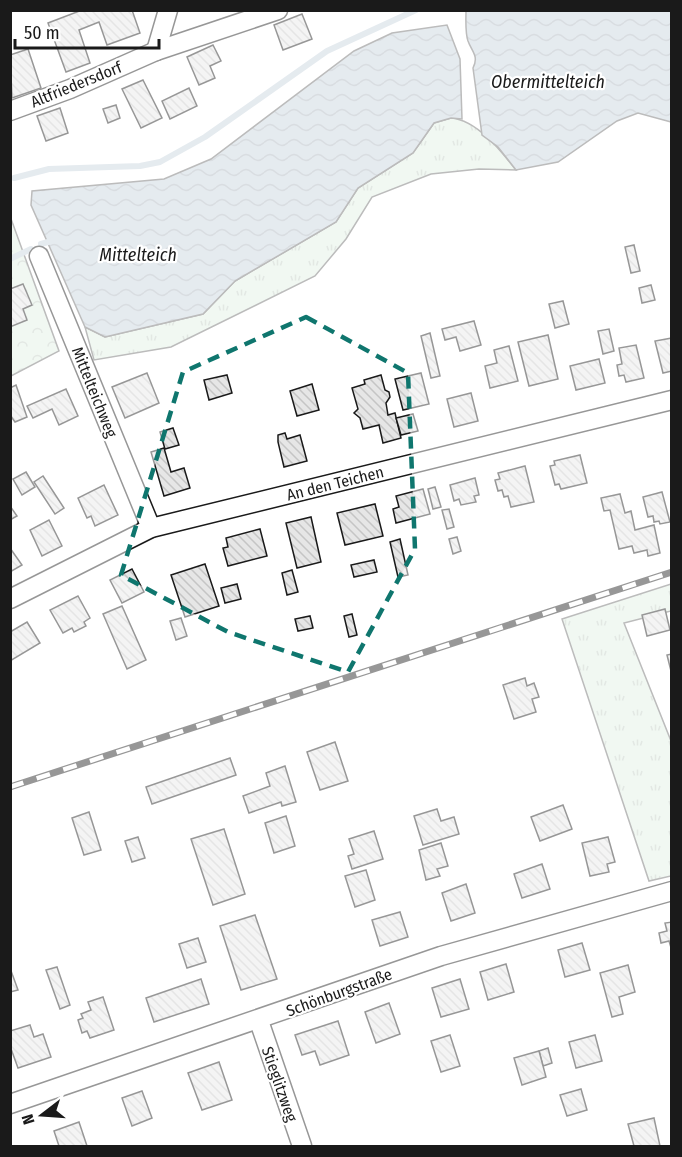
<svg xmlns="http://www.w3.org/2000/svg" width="682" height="1157" font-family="'Fira Sans Condensed',sans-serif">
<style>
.grass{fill:url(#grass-tufts);stroke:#6a6a6a;stroke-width:1.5}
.forest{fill:url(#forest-crowns);stroke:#6a6a6a;stroke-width:1.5}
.water{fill:url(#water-waves);stroke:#6a6a6a;stroke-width:1.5}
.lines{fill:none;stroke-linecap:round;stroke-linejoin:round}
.stream{stroke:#c6d2dc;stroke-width:6}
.building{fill:url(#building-back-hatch);stroke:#1a1a1a;stroke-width:1.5}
.street-casing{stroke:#1a1a1a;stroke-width:21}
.street{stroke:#fff;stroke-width:18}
.rail-casing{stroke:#1a1a1a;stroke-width:7}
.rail{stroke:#fff;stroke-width:4.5;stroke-dasharray:14;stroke-linecap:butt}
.marked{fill:none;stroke:#0f766e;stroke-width:4.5;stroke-dasharray:12 8;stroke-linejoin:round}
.labels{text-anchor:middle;stroke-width:4.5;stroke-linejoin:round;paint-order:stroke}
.street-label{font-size:16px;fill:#1a1a1a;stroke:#fff}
.water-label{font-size:18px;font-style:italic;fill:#1a1a1a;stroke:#fff}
</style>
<defs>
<pattern id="grass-tufts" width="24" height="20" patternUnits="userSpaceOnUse" patternTransform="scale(1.5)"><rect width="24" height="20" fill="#e0efe3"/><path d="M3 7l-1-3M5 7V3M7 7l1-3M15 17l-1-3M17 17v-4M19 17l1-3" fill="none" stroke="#c0ccc2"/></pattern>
<pattern id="forest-crowns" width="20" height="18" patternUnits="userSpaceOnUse" patternTransform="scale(1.5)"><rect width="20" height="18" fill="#e0efe3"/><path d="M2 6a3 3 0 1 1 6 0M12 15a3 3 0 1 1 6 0" fill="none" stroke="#c0ccc2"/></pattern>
<pattern id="water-waves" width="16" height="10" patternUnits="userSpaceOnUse" patternTransform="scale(1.5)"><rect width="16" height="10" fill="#c6d2dc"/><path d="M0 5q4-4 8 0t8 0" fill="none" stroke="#aab4bc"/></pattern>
<pattern id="building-back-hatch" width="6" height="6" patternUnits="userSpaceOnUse" patternTransform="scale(1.5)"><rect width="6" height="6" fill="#e6e6e6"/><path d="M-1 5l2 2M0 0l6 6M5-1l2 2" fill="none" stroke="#c5c5c5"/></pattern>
</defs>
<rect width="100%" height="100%" fill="#fff"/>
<!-- grass -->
<g class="grass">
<path d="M451 118C477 120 501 151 516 170L479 169 431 174 372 197 346 239 315 276 171 347 94 360 85 327 105 337 203 314 235 281 336 222 358 188 413 153 434 123Z"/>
<path d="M671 584V611L624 623 671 741V876L649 881 562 619Z"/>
</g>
<!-- forest -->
<path class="forest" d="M10 216 59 351 11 376H10Z"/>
<!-- water -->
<g class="water">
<path d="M466 11H671V122L638 113 617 121 558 162 516 170 498 147 482 135 473 68C479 56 472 52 468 41 465 32 466 20 466 11Z"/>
<path d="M447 25 460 59 462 119 451 118 434 123 413 153 358 188 336 222 235 281 203 314 105 337 85 327 31 205 32 191 164 179 211 159 354 51 392 33Z"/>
</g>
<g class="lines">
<!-- stream -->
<g class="stream">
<path d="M14 178 49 169 140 166 160 162 205 137 327 51 416 10"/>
<path d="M41 244 55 240"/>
<path d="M10 259 31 249"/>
</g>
</g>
<!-- building -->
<g class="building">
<path d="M82 10H132L140 33 107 45 99 22 79 30 90 63 66 72 48 23Z"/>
<path d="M302 14 312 39 283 50 274 25Z"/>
<path d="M213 45 221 61 210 66 215 78 199 85 187 57Z"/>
<path d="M28 49 41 88 12 98 10 55Z"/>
<path d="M143 80 162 118 141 128 122 89Z"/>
<path d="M189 88 197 106 170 119 162 101Z"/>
<path d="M116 105 120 118 108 123 103 109Z"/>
<path d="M60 108 68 133 46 141 37 116Z"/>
<path d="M634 245 640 271 631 273 625 247Z"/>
<path d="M23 284 32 305 23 309 27 320 10 327V289Z"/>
<path d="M651 285 655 300 642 303 639 288Z"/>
<path d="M563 301 569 324 555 328 549 304Z"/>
<path d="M474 321 481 345 460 351 456 337 445 340 442 329Z"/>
<path d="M609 329 614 351 603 354 598 331Z"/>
<path d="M430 333 440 376 431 378 421 336Z"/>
<path d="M548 335 558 379 529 386 518 342Z"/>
<path d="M672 338V371L663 373 655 341Z"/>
<path d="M636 345 644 378 626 382 624 375 619 376 617 365 622 364 619 348Z"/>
<path d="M509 346 518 381 490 388 485 366 497 363 494 350Z"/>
<path d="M599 359 605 383 576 390 570 366Z"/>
<path d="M147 373 159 403 125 418 112 387Z"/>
<path d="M421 373 429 404 403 410 395 379Z"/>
<path d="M227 375 232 393 209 400 204 380Z"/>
<path d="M381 375 385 390 389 392 390 397 386 403 388 415 395 413 401 438 383 443 379 425 363 429 360 418 354 413 358 409 352 388 365 384 364 380Z"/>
<path d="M312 384 319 410 297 416 290 391Z"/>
<path d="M16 385 27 417 15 422 10 415V388Z"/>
<path d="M66 389 78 416 59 425 52 409 33 418 27 406Z"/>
<path d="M471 393 478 421 454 427 447 399Z"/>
<path d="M413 414 418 431 401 435 396 418Z"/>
<path d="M173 428 179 445 165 449 160 432Z"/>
<path d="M285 433 287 439 300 435 307 461 284 467 278 442V435Z"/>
<path d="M164 448 171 472 184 468 190 488 164 496 151 452Z"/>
<path d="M580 455 587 483 561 489 559 484 555 485 550 466 555 465 554 461Z"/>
<path d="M525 466 534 502 511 507 508 496 504 497 502 490 498 491 495 480 500 479 498 473Z"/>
<path d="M26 472 35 487 22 495 13 479Z"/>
<path d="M43 476 64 508 55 514 34 482Z"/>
<path d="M475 478 479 495 474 496 476 502 461 505 459 499 454 501 450 485Z"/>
<path d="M104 485 118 515 95 526 91 516 87 518 78 498Z"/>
<path d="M435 487 441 507 433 509 428 489Z"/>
<path d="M423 489 430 514 396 523 393 509 399 507 396 496Z"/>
<path d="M662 492 670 522 660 524 659 521 654 522 653 516 648 517 643 497Z"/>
<path d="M620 494 625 513 631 511 635 530 654 525 660 553 648 556 647 550 634 553 632 546 619 549 610 510 604 511 601 498Z"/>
<path d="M375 504 383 536 345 545 337 513Z"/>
<path d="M10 506 17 516 10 520Z"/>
<path d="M449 509 454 527 447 529 442 510Z"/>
<path d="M311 517 321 562 297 568 286 523Z"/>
<path d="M49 520 62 546 42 556 30 530Z"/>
<path d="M260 529 267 556 228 566 223 548 228 547 226 538Z"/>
<path d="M457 537 461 551 453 554 449 539Z"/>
<path d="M400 539 408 575 398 577 390 542Z"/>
<path d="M10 548 22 565 10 572Z"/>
<path d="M374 560 377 572 354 577 351 565Z"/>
<path d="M205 564 219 606 185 617 171 575Z"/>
<path d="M132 569 144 592 122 603 110 580Z"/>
<path d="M292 570 298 592 287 595 282 573Z"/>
<path d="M237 584 241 599 225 603 221 588Z"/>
<path d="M78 596 90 618 84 622 86 626 74 632 72 628 63 633 50 610Z"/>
<path d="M122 606 146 660 127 669 103 614Z"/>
<path d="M665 609 670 630 647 636 642 615Z"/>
<path d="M352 614 357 635 349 637 344 616Z"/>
<path d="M310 616 313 628 298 631 295 619Z"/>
<path d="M181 618 187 636 176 640 170 621Z"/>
<path d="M27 622 40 643 10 661V632Z"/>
<path d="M672 654V675L667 655Z"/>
<path d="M525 678 527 686 534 683 539 697 532 699 536 712 514 719 503 685Z"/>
<path d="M335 742 348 781 320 790 307 752Z"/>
<path d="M230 758 236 775 152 804 146 787Z"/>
<path d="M285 766 296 802 282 806 281 802 249 813 243 796 270 786 266 773Z"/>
<path d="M563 805 572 829 540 841 531 817Z"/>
<path d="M437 809 441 821 454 817 459 834 423 845 414 816Z"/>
<path d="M89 812 101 850 84 855 72 818Z"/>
<path d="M286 816 295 846 274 853 265 823Z"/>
<path d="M224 829 245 894 213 905 191 839Z"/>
<path d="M374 831 383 859 352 869 348 856 354 854 349 839Z"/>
<path d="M138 837 145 858 132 862 125 841Z"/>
<path d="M608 837 615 862 607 864 609 872 590 876 582 843Z"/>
<path d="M441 843 448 866 437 869 440 876 426 880 419 850Z"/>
<path d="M542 864 550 889 522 898 514 874Z"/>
<path d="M366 870 375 900 355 907 345 876Z"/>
<path d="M466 884 475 913 451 921 442 893Z"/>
<path d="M400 912 408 937 380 946 372 920Z"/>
<path d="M255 915 277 979 241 990 220 926Z"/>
<path d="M672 922V951L669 941 661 943 659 933 667 931 665 923Z"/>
<path d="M198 938 206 962 187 968 179 944Z"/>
<path d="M582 943 590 970 565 977 558 950Z"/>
<path d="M506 964 514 992 488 1000 480 972Z"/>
<path d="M628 965 635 992 619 997 623 1014 612 1017 600 973Z"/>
<path d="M57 967 70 1005 60 1009 46 970Z"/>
<path d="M10 968 18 990 10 992Z"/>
<path d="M201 979 209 1004 154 1022 146 998Z"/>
<path d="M460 979 469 1009 441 1017 432 988Z"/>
<path d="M103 997 114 1030 90 1038 87 1031 82 1033 78 1020 83 1018 81 1014 91 1010 88 1002Z"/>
<path d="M389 1003 400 1034 376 1043 365 1012Z"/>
<path d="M338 1021 349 1055 320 1065 315 1051 302 1055 295 1035Z"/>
<path d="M30 1025 34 1037 43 1034 51 1057 18 1068 10 1046V1031Z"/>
<path d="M450 1035 460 1066 441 1072 431 1041Z"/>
<path d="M595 1035 602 1061 576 1068 569 1042Z"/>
<path d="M548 1048 552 1063 543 1066 539 1051Z"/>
<path d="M539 1051 546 1077 522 1085 514 1058Z"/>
<path d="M219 1062 232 1100 202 1110 188 1073Z"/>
<path d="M581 1089 587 1110 567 1116 560 1095Z"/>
<path d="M142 1091 152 1118 132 1126 122 1098Z"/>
<path d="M654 1118 660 1146H634L628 1124Z"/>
<path d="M79 1122 87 1146H59L54 1131Z"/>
</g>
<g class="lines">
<!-- street casing -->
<g class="street-casing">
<g id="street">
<path d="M156 51 168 10"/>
<path d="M10 111 70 89 156 51 278 10"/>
<path d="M39 256 151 528"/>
<path d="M10 599 151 528 672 400"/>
<path d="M259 1021 302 1146"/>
<path d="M10 1104 441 956 672 891"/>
</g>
</g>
<!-- street -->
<use href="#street" class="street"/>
<!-- rail casing -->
<g class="rail-casing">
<path id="rail" d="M10 787 672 572"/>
</g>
<!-- rail -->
<use href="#rail" class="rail"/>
</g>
<!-- marked area -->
<path d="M0 0H682V1157H0ZM306 317 408 373 415 549 348 672 228 632 121 575 183 372Z" fill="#fff" fill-opacity=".55" fill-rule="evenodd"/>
<path class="marked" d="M306 317 408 373 415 549 348 672 228 632 121 575 183 372Z"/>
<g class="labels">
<!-- street labels -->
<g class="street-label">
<text transform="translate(76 84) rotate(-22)" y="6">Altfriedersdorf</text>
<text transform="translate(95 392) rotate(68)" y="6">Mittelteichweg</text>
<text transform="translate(335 483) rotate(-14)" y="6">An den Teichen</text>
<text transform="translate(339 992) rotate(-20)" y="6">Schönburgstraße</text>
<text transform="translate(280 1084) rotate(71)" y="6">Stieglitzweg</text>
</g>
<!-- water labels -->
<g class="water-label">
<text x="548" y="88">Obermittelteich</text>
<text x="138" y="261">Mittelteich</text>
</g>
</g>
<!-- border -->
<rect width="682" height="1157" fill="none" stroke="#1a1a1a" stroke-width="24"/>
<!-- north arrow -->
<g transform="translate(42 1115) rotate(253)" stroke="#ffffff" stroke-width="4.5" paint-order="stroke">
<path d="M0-4.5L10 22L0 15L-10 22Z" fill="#1a1a1a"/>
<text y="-9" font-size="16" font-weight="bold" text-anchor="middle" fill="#1a1a1a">N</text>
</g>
<!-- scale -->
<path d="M15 39v9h144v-9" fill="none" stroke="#1a1a1a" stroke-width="3"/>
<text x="24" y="39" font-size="18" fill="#1a1a1a" stroke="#ffffff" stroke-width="4.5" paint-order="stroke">50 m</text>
</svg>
